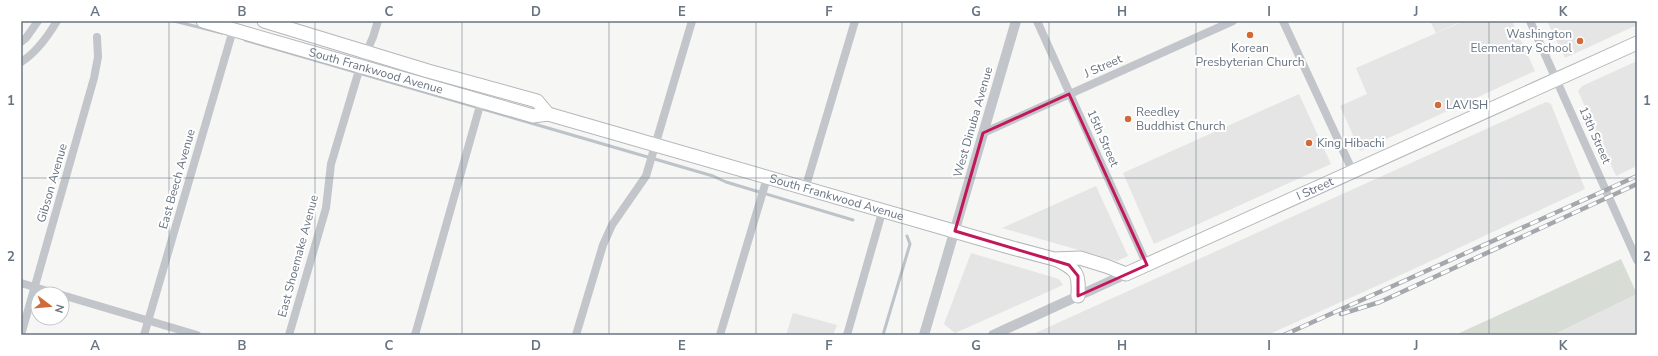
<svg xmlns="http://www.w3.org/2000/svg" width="1658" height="356" font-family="'Nunito Sans',sans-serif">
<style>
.built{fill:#e4e5e4}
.green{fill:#d7ddd5}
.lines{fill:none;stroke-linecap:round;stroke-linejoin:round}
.stream{stroke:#bcc4ca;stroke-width:3}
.primary-casing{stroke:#b4b7bb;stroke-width:15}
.minor{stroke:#c2c5c9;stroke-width:8}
.tertiary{stroke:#c2c5c9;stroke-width:10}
.primary{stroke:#fff;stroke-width:13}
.rail-casing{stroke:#a4a8ad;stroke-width:4.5}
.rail{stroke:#fff;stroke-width:3;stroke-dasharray:9;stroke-linecap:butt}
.marked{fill:none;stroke:#c2185b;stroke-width:3;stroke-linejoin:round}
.grid{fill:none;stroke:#687482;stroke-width:1;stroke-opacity:0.55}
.poi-dot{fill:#d26a38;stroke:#fff;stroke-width:1.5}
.labels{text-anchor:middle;stroke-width:4;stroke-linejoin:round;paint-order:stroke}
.poi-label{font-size:12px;fill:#687482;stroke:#fff;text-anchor:start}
.street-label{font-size:12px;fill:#687482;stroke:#fff}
.neatline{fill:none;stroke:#687482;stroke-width:1.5}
.grid-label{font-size:13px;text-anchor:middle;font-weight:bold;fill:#687482}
</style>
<rect width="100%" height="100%" fill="#f6f6f4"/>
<!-- built -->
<g class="built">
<path d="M1430 21H1462L1436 33Z"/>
<path d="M1464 21H1512L1535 71 1360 151 1340 106 1367 94 1356 68Z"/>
<path d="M1547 21H1637V25L1565 58Z"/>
<path d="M1637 61V166L1616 176 1578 91 1582 86Z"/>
<path d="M1299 94 1331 164 1154 244 1123 173Z"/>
<path d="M1546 102 1551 104 1585 189 1390 280 1267 335H1031Z"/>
<path d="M1096 186 1128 256 1117 261 1002 228Z"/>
<path d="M971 253 1059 279 1063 285 955 333 944 324Z"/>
<path d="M1637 294V335H1553Z"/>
<path d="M793 313 837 325 833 335H786Z"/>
</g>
<!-- green -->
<path class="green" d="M1621 259 1637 294 1553 335H1455Z"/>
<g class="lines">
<!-- stream -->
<g class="stream">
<path d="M174 21 222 33"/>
<path d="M245 40 713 176 726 182 853 220"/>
<path d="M883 335 910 244 907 236"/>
</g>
<!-- primary casing -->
<g class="primary-casing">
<g id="primary">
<path id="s1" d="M203 21 533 116 548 114 1009 247 1054 259 1080 258 1106 266 1126 274 1637 43"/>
<path d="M264 21 428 71 537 101 548 114"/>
<path d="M1057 260C1078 270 1079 274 1078 296"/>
</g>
</g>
<!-- minor -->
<g class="minor">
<path d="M1037 21 1147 265"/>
<path d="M1283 21 1353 172"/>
<path d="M1530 21 1637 260"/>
<path d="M21 42 26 38 38 21"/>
<path d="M21 62C36 53 48 36 57 21"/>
<path d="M983 133 1233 21"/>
<path d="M805 189 855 21"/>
<path d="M21 283 57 294"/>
<path d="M62 295 197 335"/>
<path d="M21 335 94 78 98 57 97 37"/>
<path d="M144 335 233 30"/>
<path d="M289 335 326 208 331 164 360 67 373 37 378 21"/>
<path d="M415 335 481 102"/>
<path d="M576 335 603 245 612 225 646 176 692 21"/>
<path d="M720 335 767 178"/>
<path d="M847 335 883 209"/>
</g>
<!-- tertiary -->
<g class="tertiary">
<path d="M924 335 1016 21"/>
<path d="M993 335 1126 274"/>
</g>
<!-- primary -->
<use href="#primary" class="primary"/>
<!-- rail casing -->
<g class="rail-casing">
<g id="rail">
<path d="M1341 314 1380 302 1637 184"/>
<path d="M1284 335 1637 176"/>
</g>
</g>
<!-- rail -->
<use href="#rail" class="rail"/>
</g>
<!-- marked area -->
<path class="marked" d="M1069 94 1147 265 1078 296V276L1069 265 955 231 983 133Z"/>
<!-- grid -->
<path class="grid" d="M169 21V335M315 21V335M462 21V335M609 21V335M756 21V335M902 21V335M1049 21V335M1196 21V335M1343 21V335M1489 21V335M21 178H1637"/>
<!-- markers -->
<g class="poi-dot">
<circle cx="1250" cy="35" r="4"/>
<circle cx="1580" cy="41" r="4"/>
<circle cx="1438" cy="105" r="4"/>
<circle cx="1128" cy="119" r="4"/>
<circle cx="1309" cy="143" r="4"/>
</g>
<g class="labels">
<!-- poi labels -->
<g class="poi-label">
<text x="1572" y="38" text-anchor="end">Washington<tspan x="1572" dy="14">Elementary School</tspan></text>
<text x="1250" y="52" text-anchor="middle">Korean<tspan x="1250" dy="14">Presbyterian Church</tspan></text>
<text x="1446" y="109">LAVISH</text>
<text x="1136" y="116">Reedley<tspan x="1136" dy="14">Buddhist Church</tspan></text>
<text x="1317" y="147">King Hibachi</text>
</g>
<!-- street labels -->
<g class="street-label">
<text transform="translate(1103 66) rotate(-24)" y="4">J Street</text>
<text dy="4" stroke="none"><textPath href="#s1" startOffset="180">South Frankwood Avenue</textPath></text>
<text transform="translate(973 122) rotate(-74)" y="4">West Dinuba Avenue</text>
<text transform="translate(1595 135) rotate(66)" y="4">13th Street</text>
<text transform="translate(1103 138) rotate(66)" y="4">15th Street</text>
<text transform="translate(177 179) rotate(-74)" y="4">East Beech Avenue</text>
<text transform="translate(52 183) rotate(-74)" y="4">Gibson Avenue</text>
<text dy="4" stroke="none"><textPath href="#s1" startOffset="1167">I Street</textPath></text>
<text dy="4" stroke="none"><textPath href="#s1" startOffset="659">South Frankwood Avenue</textPath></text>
<text transform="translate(298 256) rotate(-75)" y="4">East Shoemake Avenue</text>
</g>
</g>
<!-- border -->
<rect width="1658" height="356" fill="none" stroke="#ffffff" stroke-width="44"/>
<!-- north arrow -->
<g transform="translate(50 306) rotate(106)"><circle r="19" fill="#ffffff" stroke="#c3c7cd"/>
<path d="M0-3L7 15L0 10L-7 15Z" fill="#d26a38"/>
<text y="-6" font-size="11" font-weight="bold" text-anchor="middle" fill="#687482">N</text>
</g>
<rect x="22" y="22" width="1614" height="312" class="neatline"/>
<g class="grid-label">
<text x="95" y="16">A</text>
<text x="242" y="16">B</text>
<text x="389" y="16">C</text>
<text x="536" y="16">D</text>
<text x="682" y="16">E</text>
<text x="829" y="16">F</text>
<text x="976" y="16">G</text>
<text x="1122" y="16">H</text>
<text x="1269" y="16">I</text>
<text x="1416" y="16">J</text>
<text x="1563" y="16">K</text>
<text x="11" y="105">1</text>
<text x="1647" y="105">1</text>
<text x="11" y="261">2</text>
<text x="1647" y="261">2</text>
<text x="95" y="350">A</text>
<text x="242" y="350">B</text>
<text x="389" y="350">C</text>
<text x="536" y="350">D</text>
<text x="682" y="350">E</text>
<text x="829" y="350">F</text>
<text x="976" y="350">G</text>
<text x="1122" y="350">H</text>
<text x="1269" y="350">I</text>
<text x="1416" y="350">J</text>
<text x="1563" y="350">K</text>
</g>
</svg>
